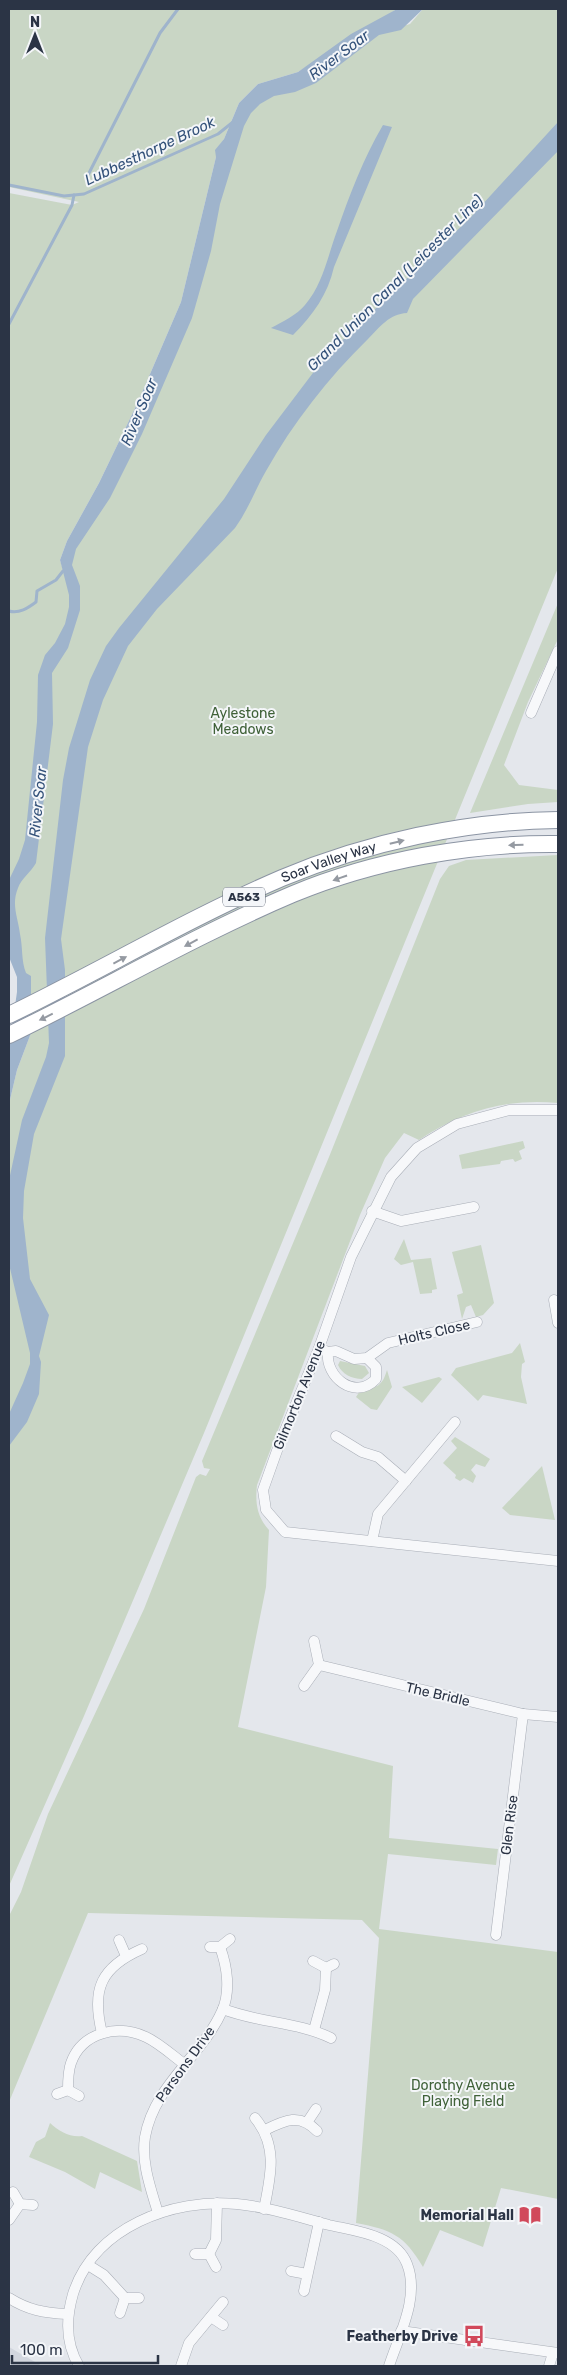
<svg xmlns="http://www.w3.org/2000/svg" width="567" height="2375" font-family="Rubik,sans-serif">
<style>
.built{fill:#d2d6de}
.green{fill:#c9d6c5}
.water{fill:#9fb4cc}
.lines{fill:none;stroke-linecap:round;stroke-linejoin:round}
.stream{stroke:#9fb4cc;stroke-width:3}
.minor-casing{stroke:#a9aeb7;stroke-width:11}
.trunk-casing{stroke:#8b94a3;stroke-width:18}
.minor{stroke:#f7f8fa;stroke-width:10}
.trunk{stroke:#fff;stroke-width:16}
.oneway{fill:#959aa2}
.labels{text-anchor:middle;stroke-width:4;stroke-linejoin:round;paint-order:stroke}
.shield{fill:#f4f6f9;stroke:#676e7b;stroke-width:1}
.shield-label{font-size:12px;font-weight:bold;fill:#2b3445}
.park-label{font-size:14px;fill:#3f6138;stroke:#f4f6f9}
.street-label{font-size:14px;fill:#2b3445;stroke:#f4f6f9}
.poi-label{font-size:14px;font-weight:bold;fill:#2b3445;stroke:#f4f6f9;text-anchor:end}
.water-label{font-size:15px;font-style:italic;fill:#34527a;stroke:#f4f6f9}
</style>
<rect width="100%" height="100%" fill="#e4e7ec"/>
<!-- built -->
<path class="built" d="M9 2347 42 2366H9Z"/>
<!-- green -->
<g class="green">
<path d="M9 9H397L298 72 258 84 239 103 224 139 216 150V157L181 302 138 402 99 483 67 541 60 560 63 570 179 333 239 113 370 36 410 24 423 9H558V568L204 1433 84 1716 9 1886V1104L17 1070 31 1033 34 1032 9 938V193L72 205 79 202 9 187Z"/>
<path d="M558 603V639L528 702 504 765 519 785 558 790V802L528 804 470 813Z"/>
<path d="M558 855V1103C507 1098 462 1111 419 1140L404 1133 385 1158 360 1215 257 1485C255 1503 257 1517 269 1530L266 1587 238 1727 393 1766 389 1838 498 1849 496 1865 388 1854 379 1929 558 1952V2199L501 2188 483 2247 440 2230 423 2267C404 2235 392 2230 356 2223L379 1938 362 1920 88 1913 9 2102V1916L21 1892 48 1814 144 1609 196 1477 200 1474 206 1476 210 1469 204 1468 202 1461 329 1157 440 879 449 866 466 860Z"/>
<path d="M523 1141 525 1148 519 1151 522 1159 515 1162 513 1159 501 1161 500 1164 462 1169 459 1155Z"/>
<path d="M404 1239 411 1260 431 1258 437 1289 432 1290V1293L420 1294 413 1262 401 1265 394 1259Z"/>
<path d="M481 1245 494 1303 483 1315 476 1317 471 1305 466 1307 462 1319 457 1295 463 1293 452 1252Z"/>
<path d="M520 1343 525 1362 522 1364 521 1377 527 1404 483 1395 478 1401 451 1375 456 1368 512 1353Z"/>
<path d="M340 1361 365 1366 369 1373 362 1379C352 1379 342 1374 338 1365Z"/>
<path d="M387 1370 392 1387 377 1410 371 1409 356 1397 360 1391C377 1387 382 1387 387 1370Z"/>
<path d="M439 1377 442 1379 422 1403 402 1387Z"/>
<path d="M455 1437 490 1459 485 1467 476 1464 471 1470 476 1476 473 1483 464 1478 460 1481 455 1478 456 1475 443 1463 457 1448 451 1441Z"/>
<path d="M542 1466 555 1520 510 1515 502 1508Z"/>
<path d="M50 2123C58 2131 71 2138 82 2136L137 2161 142 2192 100 2172 95 2189 65 2172 29 2157 36 2142 45 2137Z"/>
</g>
<!-- water -->
<g class="water">
<path d="M397 9H423L401 30 379 35 316 83 295 92 274 96 260 104 251 113 244 126 220 204 211 251 192 318 142 434 110 498 76 549 72 565 80 586V610L68 648 52 673 53 724 36 863C31 872 21 879 18 888 11 905 18 917 20 934 23 948 21 960 26 973L31 976V1033L17 1070 9 1104V1048L17 992V977L9 957V880L19 859 25 840 37 722 38 675 45 655 55 643 65 624 69 607V595L60 560 67 541 99 483 138 402 181 302 216 157 215 150 224 139 239 103 258 84 298 72 351 34Z"/>
<path d="M558 122V151L413 299 407 313C389 314 380 327 368 339 328 378 293 423 266 471 255 490 248 510 235 528L157 609 128 646 103 700 88 747 61 939 65 970V1056L34 1134 24 1191 23 1218 30 1279 49 1315 39 1356 41 1362 39 1394 27 1422 9 1446V1414L23 1383 30 1364V1353L9 1264V1180L22 1120 46 1057 49 1043 45 938 63 780 69 748 90 680 106 646 119 628 224 499 266 435 325 357 470 218Z"/>
<path d="M383 125 392 127 334 267C328 294 313 315 293 335L271 328C282 322 297 315 305 305 323 284 328 255 337 231 350 194 363 159 383 125Z"/>
</g>
<g class="lines">
<!-- stream -->
<g class="stream">
<path d="M87 177 160 33 178 9"/>
<path d="M9 185 64 196 84 194 218 134 233 122"/>
<path d="M9 324 72 205 74 195"/>
<path d="M9 611C19 614 28 608 36 602L37 591 56 580 63 571"/>
</g>
<!-- minor casing -->
<g class="minor-casing">
<g id="minor">
<path d="M531 713 558 651"/>
<path d="M558 1110H509L457 1124 417 1148 391 1177 351 1257 319 1348 279 1445 263 1490 266 1510 285 1532 558 1561"/>
<path d="M372 1211 401 1221 474 1207"/>
<path d="M554 1300 558 1323"/>
<path d="M319 1348 328 1352 336 1351 354 1359 367 1358 388 1343 477 1322"/>
<path d="M328 1352C325 1377 355 1401 376 1379V1367L367 1358"/>
<path d="M336 1436 362 1452 378 1457 406 1481"/>
<path d="M372 1541 378 1514 455 1422"/>
<path d="M319 1665 523 1714 558 1717"/>
<path d="M304 1686 319 1665 314 1641"/>
<path d="M496 1935 523 1714"/>
<path d="M119 1940 126 1956"/>
<path d="M210 1947H220L230 1939"/>
<path d="M313 1961 326 1968 334 1964"/>
<path d="M223 2009C259 2023 298 2022 331 2038"/>
<path d="M314 2030 325 1990 326 1968"/>
<path d="M102 2033C91 1989 101 1967 142 1949"/>
<path d="M68 2090C68 2082 68 2071 71 2063 82 2032 118 2024 146 2037 159 2043 172 2055 184 2064"/>
<path d="M57 2094 68 2090 79 2096"/>
<path d="M255 2118C278 2146 271 2175 264 2209"/>
<path d="M308 2121 316 2109"/>
<path d="M265 2130C285 2120 300 2113 317 2131"/>
<path d="M13 2192 20 2204 33 2205"/>
<path d="M158 2213C151 2189 141 2163 145 2137 154 2085 202 2056 222 2011 231 1991 227 1966 220 1947"/>
<path d="M9 2220 20 2204"/>
<path d="M195 2254H209L216 2267"/>
<path d="M209 2254 216 2240 217 2203"/>
<path d="M88 2265 104 2275 125 2298"/>
<path d="M291 2271 307 2274"/>
<path d="M304 2291 319 2222"/>
<path d="M9 2298C28 2310 44 2313 67 2314"/>
<path d="M120 2313 125 2298H139"/>
<path d="M211 2317 223 2325"/>
<path d="M401 2331 558 2353"/>
<path d="M79 2366C65 2343 66 2318 73 2294 94 2227 173 2198 237 2204 268 2207 299 2217 329 2225 355 2231 396 2235 407 2264 420 2297 399 2335 389 2366"/>
<path d="M181 2366 189 2343 223 2302"/>
<path d="M549 2366 553 2353"/>
</g>
</g>
<!-- trunk casing -->
<g class="trunk-casing">
<g id="trunk">
<path id="s1" d="M9 1015C100 971 189 918 282 878 368 842 465 821 558 820"/>
<path d="M9 1035C104 989 196 935 293 894 375 860 470 843 558 844"/>
</g>
</g>
<!-- minor -->
<use href="#minor" class="minor"/>
<!-- trunk -->
<use href="#trunk" class="trunk"/>
</g>
<!-- one-way arrows -->
<defs><path id="oneway-solid" d="M-6-.8H1V-3.2L6.5 0L1 3.2V.8H-6Z" transform="scale(1.25)"/></defs>
<g class="oneway">
<use href="#oneway-solid" transform="translate(397 842) rotate(-14)"/>
<use href="#oneway-solid" transform="translate(516 845) rotate(178)"/>
<use href="#oneway-solid" transform="translate(340 878) rotate(161)"/>
<use href="#oneway-solid" transform="translate(191 943) rotate(152)"/>
<use href="#oneway-solid" transform="translate(120 960) rotate(-28)"/>
<use href="#oneway-solid" transform="translate(46 1017) rotate(154)"/>
</g>
<!-- icons -->
<defs>
<g id="library-bare" transform="scale(1.725)"><path d="M-6-4Q-3-5.5-.7-3.5V5Q-3 3-6 4ZM6-4Q3-5.5 .7-3.5V5Q3 3 6 4Z" fill="#d1495b" stroke="#f4f6f9" stroke-width="2.5" paint-order="stroke"/></g>
<g id="bus-bare" transform="scale(1.725)"><path d="M-5-6H5V4H4V6H2V4H-2V6H-4V4H-5ZM-3.5-4V0h7V-4ZM-3.5 1.2v1.5H-2V1.2ZM2 1.2v1.5H3.5V1.2Z" fill="#d1495b" stroke="#f4f6f9" stroke-width="2.5" paint-order="stroke"/></g>
</defs>
<g fill-rule="evenodd">
<use href="#library-bare" x="530" y="2215"/>
<use href="#bus-bare" x="474" y="2336"/>
</g>
<g class="labels">
<!-- shield labels -->
<rect class="shield" x="223" y="887.5" width="42" height="19" rx="4"/>
<g class="shield-label">
<text x="244" y="901">A563</text>
</g>
<!-- park labels -->
<g class="park-label">
<text x="243" y="718">Aylestone<tspan x="243" dy="16">Meadows</tspan></text>
<text x="463" y="2090">Dorothy Avenue<tspan x="463" dy="16">Playing Field</tspan></text>
</g>
<!-- street labels -->
<g class="street-label">
<text dy="5" stroke="none"><textPath href="#s1" startOffset="355">Soar Valley Way</textPath></text>
<text transform="translate(434 1332) rotate(-13)" y="5">Holts Close</text>
<text transform="translate(299 1395) rotate(-68)" y="5">Gilmorton Avenue</text>
<text transform="translate(438 1694) rotate(13)" y="5">The Bridle</text>
<text transform="translate(509 1825) rotate(-83)" y="5">Glen Rise</text>
<text transform="translate(185 2064) rotate(-54)" y="5">Parsons Drive</text>
</g>
<!-- poi labels -->
<g class="poi-label">
<text x="514" y="2220">Memorial Hall</text>
<text x="458" y="2341">Featherby Drive</text>
</g>
<!-- water labels -->
<g class="water-label">
<text transform="translate(339 55) rotate(-37)" y="5">River Soar</text>
<text transform="translate(150 151) rotate(-25)" y="5">Lubbesthorpe Brook</text>
<text transform="translate(395 283) rotate(-45)" y="5">Grand Union Canal (Leicester Line)</text>
<text transform="translate(139 412) rotate(-67)" y="5">River Soar</text>
<text transform="translate(38 802) rotate(-84)" y="5">River Soar</text>
</g>
</g>
<!-- border -->
<rect width="567" height="2375" fill="none" stroke="#2b3445" stroke-width="20"/>
<!-- north arrow -->
<g transform="translate(35 35)" stroke="#f4f6f9" stroke-width="4" paint-order="stroke">
<path d="M0-4L9 19L0 12L-9 19Z" fill="#2b3445"/>
<text y="-8" font-size="14" font-weight="bold" text-anchor="middle" fill="#2b3445">N</text>
</g>
<!-- scale -->
<path d="M12 2355v8h146v-8" fill="none" stroke="#2b3445" stroke-width="2.5"/>
<text x="20" y="2355" font-size="15" fill="#2b3445" stroke="#f4f6f9" stroke-width="4" paint-order="stroke">100 m</text>
</svg>
